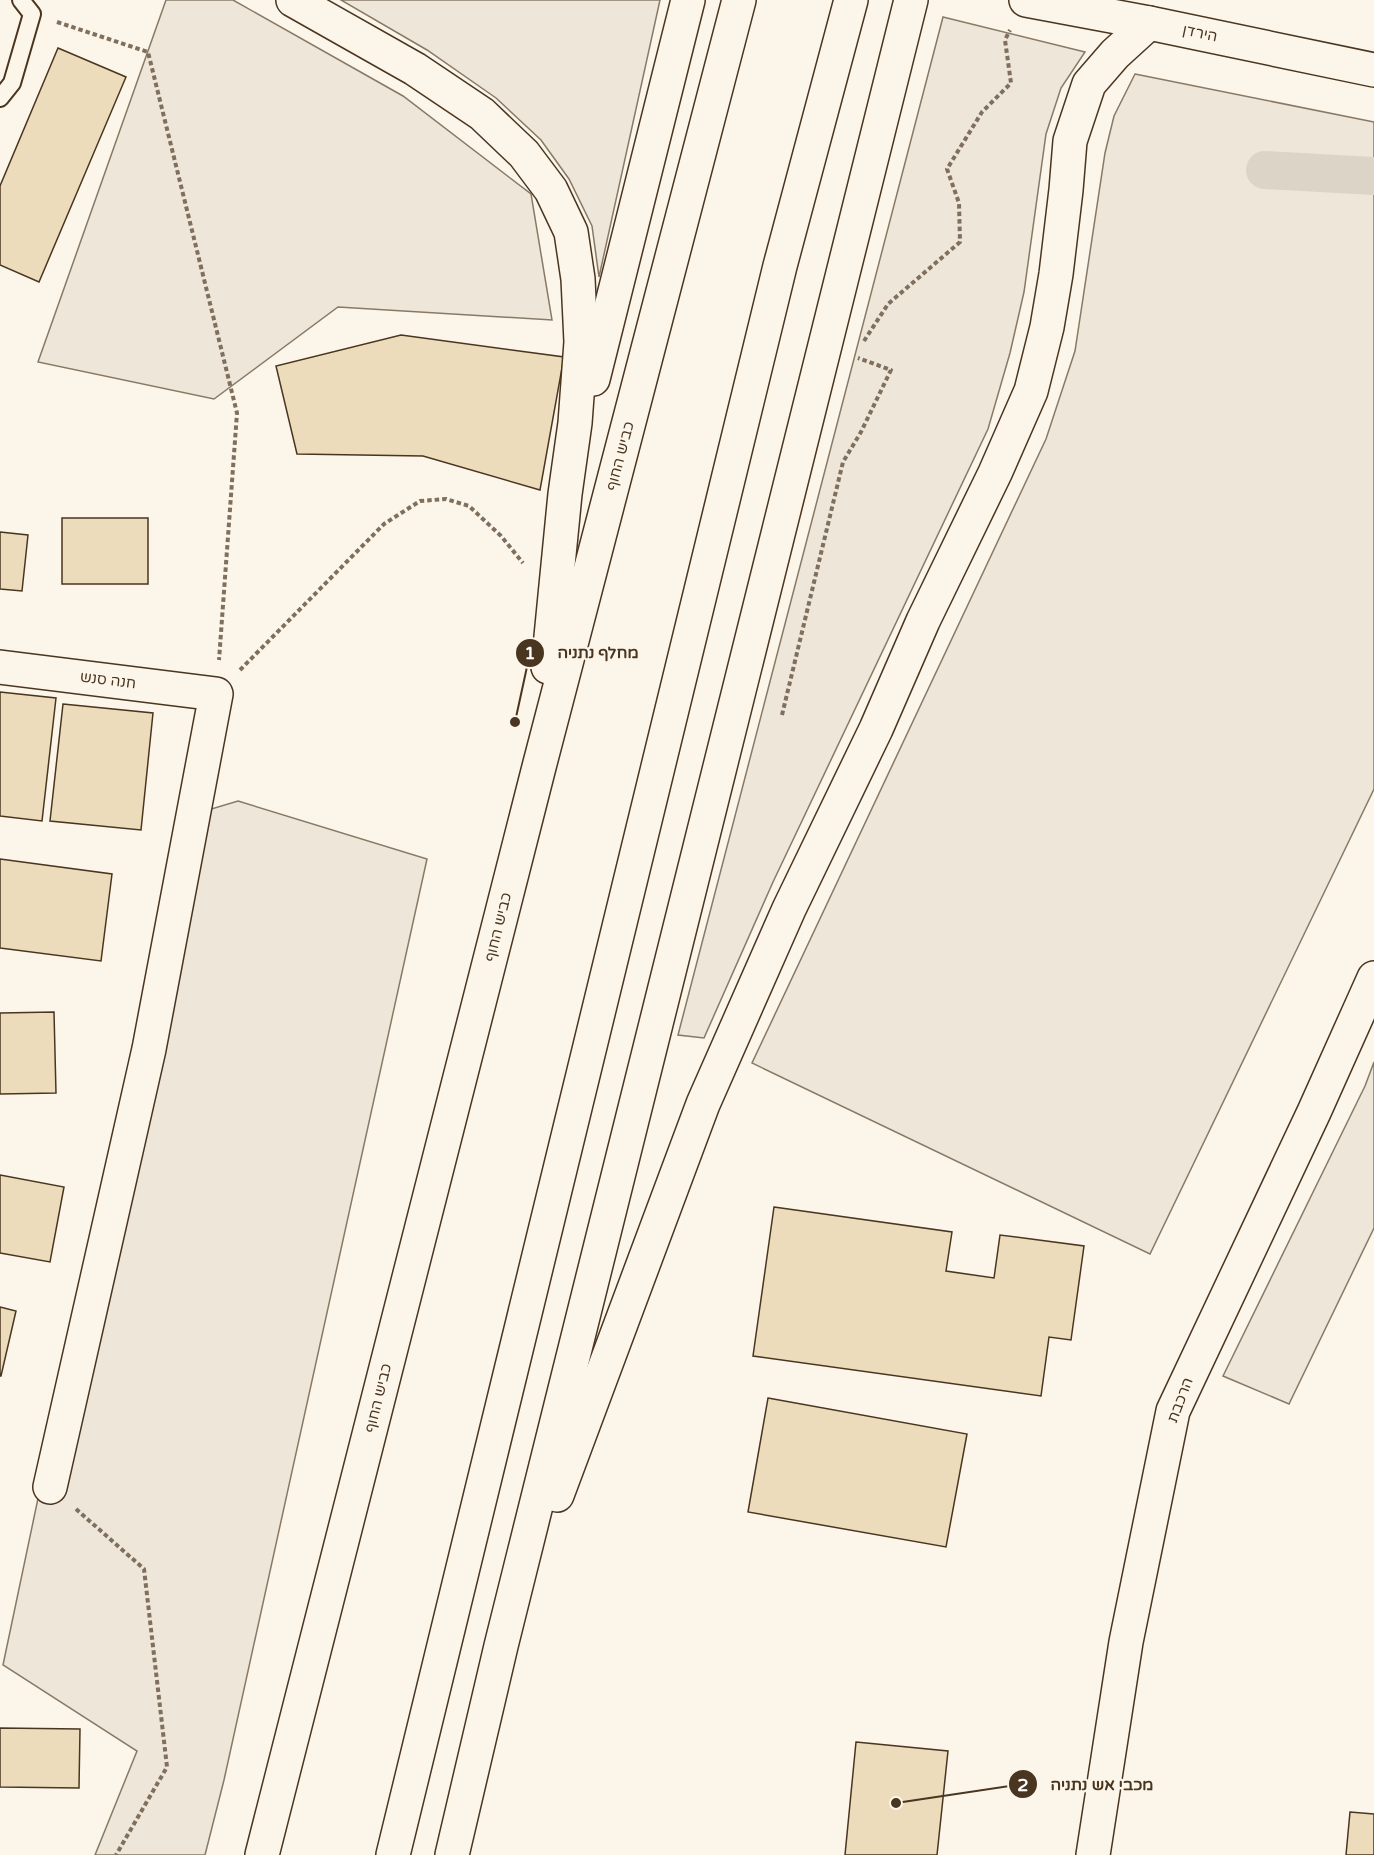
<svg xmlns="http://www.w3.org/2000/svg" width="1374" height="1855" font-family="'Varela Round',Heebo,sans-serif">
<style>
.green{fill:#ede6d9;stroke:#887966;stroke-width:1.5}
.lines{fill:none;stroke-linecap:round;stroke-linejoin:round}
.canal{stroke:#dcd4c6;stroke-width:38}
.building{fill:#ecdcbc;stroke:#4a3520;stroke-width:1.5}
.service-casing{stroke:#4a3520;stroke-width:20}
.minor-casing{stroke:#4a3520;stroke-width:36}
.tertiary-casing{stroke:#4a3520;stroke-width:36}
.trunk-casing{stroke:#4a3520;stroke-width:36}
.motorway-casing{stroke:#4a3520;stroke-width:36}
.path{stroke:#7f6f5c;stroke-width:4;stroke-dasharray:4.5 3;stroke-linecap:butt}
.service{stroke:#fbf6e9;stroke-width:16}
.minor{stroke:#fbf6e9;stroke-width:33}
.tertiary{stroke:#fbf6e9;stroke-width:33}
.trunk{stroke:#fbf6e9;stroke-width:33}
.motorway{stroke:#fbf6e9;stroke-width:33}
.labels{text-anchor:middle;stroke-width:4.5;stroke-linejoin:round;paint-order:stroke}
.street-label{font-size:15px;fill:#4a3520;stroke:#fbf6e9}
.leader{fill:none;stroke:#4a3520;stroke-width:2}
.callout-dot{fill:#4a3520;stroke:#fbf6e9;stroke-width:2}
.mark-label{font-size:18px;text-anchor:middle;font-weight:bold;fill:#fff}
.callout-label{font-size:16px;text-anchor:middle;font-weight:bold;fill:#4a3520;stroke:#fbf6e9;stroke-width:4.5;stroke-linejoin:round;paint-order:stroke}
</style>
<rect width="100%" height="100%" fill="#fbf6e9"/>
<!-- green -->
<g class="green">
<path d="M166 0H233L403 96 531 194 552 320 338 307 214 399 38 362Z"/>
<path d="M341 0H660L599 277 592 226 569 179 541 140 496 98 427 50Z"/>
<path d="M943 17 1085 52 1061 88 1046 134 1024 292 1010 353 988 429 773 882 704 1038 678 1035Z"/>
<path d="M1135 74 1374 122V789L1150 1254 752 1063 1046 439 1075 351 1105 153 1114 116Z"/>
<path d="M238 801 427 859 224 1780 205 1855H95L137 1751 3 1665 181 818Z"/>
<path d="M1374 1062V1228L1289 1404 1223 1376 1365 1086Z"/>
</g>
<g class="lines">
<!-- canal -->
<path class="canal" d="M1265 170 1374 176"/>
</g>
<!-- building -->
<g class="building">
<path d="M58 48 126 77 39 282 0 265V186Z"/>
<path d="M401 335 564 357 540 490 423 456 297 454 276 366Z"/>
<rect x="62" y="518" width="86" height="66"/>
<path d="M0 532 28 535 22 591 0 589Z"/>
<path d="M0 692 56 698 42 821 0 816Z"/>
<path d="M63 704 153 713 141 830 50 821Z"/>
<path d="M0 859 112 874 101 961 0 948Z"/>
<path d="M54 1012 56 1093 0 1094V1013Z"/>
<path d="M0 1175 64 1187 50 1262 0 1253Z"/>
<path d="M774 1207 952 1232 946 1271 994 1278 1000 1235 1084 1246 1071 1340 1049 1337 1041 1396 753 1356Z"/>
<path d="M0 1307 16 1311 1 1376H0Z"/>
<path d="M768 1398 967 1434 946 1547 748 1512Z"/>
<path d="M0 1728 80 1729 79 1788 0 1787Z"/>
<path d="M856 1742 948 1751 937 1855H845Z"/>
<path d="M1350 1812 1374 1814V1855H1346Z"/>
</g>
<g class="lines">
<!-- service casing -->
<g class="service-casing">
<path id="service" d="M0 98 12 83 32 14 21 0"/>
</g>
<!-- minor casing -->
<g class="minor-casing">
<path id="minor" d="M0 667 216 694 149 1049 50 1487"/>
</g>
<!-- tertiary casing -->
<g class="tertiary-casing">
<path id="tertiary" d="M1093 1855 1126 1642 1173 1411 1314 1112 1374 978"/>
</g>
<!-- trunk casing -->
<g class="trunk-casing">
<path id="trunk" d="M1026 0 1149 23 1374 70"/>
</g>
<!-- motorway casing -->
<g class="motorway-casing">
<g id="motorway">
<path d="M293 0 415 69 482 114 524 154 551 190 571 232 578 279 581 342 575 423 565 494 548 667"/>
<path d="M593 379 688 0"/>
<path d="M557 1495 703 1104 789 909 876 729 923 621 995 473 1031 391 1047 327 1056 274 1066 190 1070 141 1089 84 1115 54 1149 23"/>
<path d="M262 1855 539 767 739 0"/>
<path d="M393 1855 780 266 851 0"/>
<path d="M452 1855 501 1646 911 0"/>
</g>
</g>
<!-- path -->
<g class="path">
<path d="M57 22 148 52 237 413 219 660"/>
<path d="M864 341 888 304 960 242 959 203 947 169 982 112 1011 83 1005 40 1010 30"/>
<path d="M240 670 384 524 420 501 446 499 469 506 501 536 523 563"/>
<path d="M782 715 843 462 861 432 891 370 858 358"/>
<path d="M76 1509 144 1569 167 1767 116 1855"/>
</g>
<!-- service -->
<use href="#service" class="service"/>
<!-- minor -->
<use href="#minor" class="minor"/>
<!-- tertiary -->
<use href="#tertiary" class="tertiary"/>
<!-- trunk -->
<use href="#trunk" class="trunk"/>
<!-- motorway -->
<use href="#motorway" class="motorway"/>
</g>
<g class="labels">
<!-- street labels -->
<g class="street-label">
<text transform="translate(1200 33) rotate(12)" y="5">הירדן</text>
<text transform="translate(620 456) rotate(-75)" y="5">כביש החוף</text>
<text transform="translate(108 680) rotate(7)" y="5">חנה סנש</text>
<text transform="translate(498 927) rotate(-76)" y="5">כביש החוף</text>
<text transform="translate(378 1398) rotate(-76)" y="5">כביש החוף</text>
<text transform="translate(1180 1400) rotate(-69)" y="5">הרכבת</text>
</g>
</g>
<!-- callouts -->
<path class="leader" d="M515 722L530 653M896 1803L1023 1784"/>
<g class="callout-dot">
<circle cx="515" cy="722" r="6"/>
<circle cx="896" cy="1803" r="6"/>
<circle cx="530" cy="653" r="15"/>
<circle cx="1023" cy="1784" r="15"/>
</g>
<g class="mark-label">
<text x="530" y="659">1</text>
<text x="1023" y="1791">2</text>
</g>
<g class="callout-label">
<text x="598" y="658">מחלף נתניה</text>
<text x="1102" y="1790">מכבי אש נתניה</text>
</g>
</svg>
